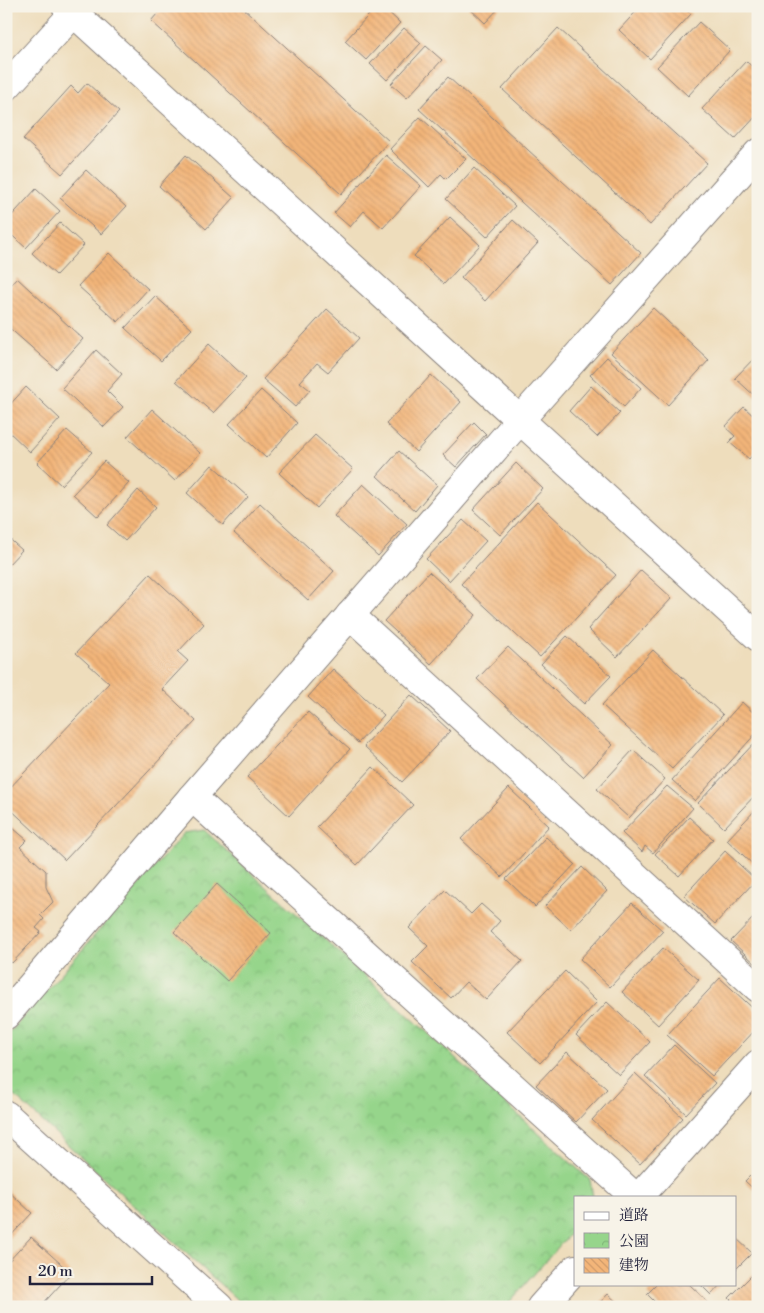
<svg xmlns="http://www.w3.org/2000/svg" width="764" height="1313" font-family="'Libre Bodoni','Noto Serif JP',serif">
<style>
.park{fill:url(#park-crowns);stroke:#5c7c63}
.building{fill:url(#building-back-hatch)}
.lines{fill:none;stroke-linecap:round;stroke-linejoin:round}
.minor-casing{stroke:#88807c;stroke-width:30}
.minor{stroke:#fff;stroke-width:28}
</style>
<defs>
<pattern id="park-crowns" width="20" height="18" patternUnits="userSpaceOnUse" patternTransform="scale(1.25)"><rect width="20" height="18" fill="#96d58b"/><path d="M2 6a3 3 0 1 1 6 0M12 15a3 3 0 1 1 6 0" fill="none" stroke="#81b779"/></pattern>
<pattern id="building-back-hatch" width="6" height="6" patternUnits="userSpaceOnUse" patternTransform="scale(1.25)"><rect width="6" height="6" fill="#f3b579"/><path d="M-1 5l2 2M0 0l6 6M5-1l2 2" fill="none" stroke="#d09b6a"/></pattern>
</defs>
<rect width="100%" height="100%" fill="#f7f3e8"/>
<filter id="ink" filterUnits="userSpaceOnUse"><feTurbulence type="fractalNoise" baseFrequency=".02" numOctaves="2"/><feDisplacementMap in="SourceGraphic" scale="10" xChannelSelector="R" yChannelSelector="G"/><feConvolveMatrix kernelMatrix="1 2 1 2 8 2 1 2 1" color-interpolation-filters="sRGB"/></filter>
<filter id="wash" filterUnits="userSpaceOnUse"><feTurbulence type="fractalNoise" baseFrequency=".0096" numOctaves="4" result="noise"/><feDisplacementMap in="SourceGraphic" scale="20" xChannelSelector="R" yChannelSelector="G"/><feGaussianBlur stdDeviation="1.12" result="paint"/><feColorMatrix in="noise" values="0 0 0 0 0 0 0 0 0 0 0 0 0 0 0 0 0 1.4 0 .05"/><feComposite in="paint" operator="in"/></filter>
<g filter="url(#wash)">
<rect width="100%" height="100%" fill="#eeddbc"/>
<!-- park -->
<path class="park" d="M204 830 590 1180 593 1197H575V1228L505 1307H245L6 1088V1037L184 833Z"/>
<g id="blocks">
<!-- building -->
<g class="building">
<path d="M164 6H241L389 141 341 194 151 21Z"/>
<path d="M377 6H382L400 23 366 60 345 41Z"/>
<path d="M467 6H501L485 23Z"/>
<path d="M641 6H682L691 14 650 59 619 30Z"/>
<path d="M699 22 730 50 688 96 657 67Z"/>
<path d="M404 28 421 43 387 80 370 64Z"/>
<path d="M558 28 707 163 650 225 502 89Z"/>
<path d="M426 46 442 60 407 98 391 84Z"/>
<path d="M746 61 758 72V114L735 139 702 109Z"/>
<path d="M448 77 641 253 612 285 419 109Z"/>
<path d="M87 83 119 112 62 174 23 139 71 86 78 93Z"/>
<path d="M420 117 466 159 446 179 441 174 429 187 390 149Z"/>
<path d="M186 155 234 198 206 229 159 186Z"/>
<path d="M386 155 421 186 383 228 364 211 350 227 334 213Z"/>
<path d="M474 168 515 206 487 237 446 199Z"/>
<path d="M86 170 126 207 101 234 60 198Z"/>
<path d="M36 189 60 211 26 248 6 230V222Z"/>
<path d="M450 217 480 245 444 284 414 256Z"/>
<path d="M513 220 538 243 485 301 461 278Z"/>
<path d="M60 223 84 245 56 275 32 253Z"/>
<path d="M109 253 148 289 118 322 78 286Z"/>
<path d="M17 278 83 339 56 369 6 325V290Z"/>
<path d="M155 296 192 329 161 361 125 328Z"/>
<path d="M653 308 709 360 668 405 611 353Z"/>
<path d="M327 309 359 338 328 372 317 363 300 382 310 390 295 407 263 379Z"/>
<path d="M209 344 246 378 213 413 176 381Z"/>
<path d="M96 350 122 374 107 391 123 407 104 427 62 388Z"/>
<path d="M758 354V399L735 378Z"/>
<path d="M607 357 641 388 624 407 590 375Z"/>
<path d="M431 375 461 402 416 452 386 424Z"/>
<path d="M591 386 620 413 597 437 569 411Z"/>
<path d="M26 387 60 419 30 452 6 429V409Z"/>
<path d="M261 390 297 423 266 458 229 424Z"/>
<path d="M744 407 758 420V449L749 459 729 442 735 436 725 427Z"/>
<path d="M152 409 200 453 175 481 127 437Z"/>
<path d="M474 422 486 434 456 467 443 455Z"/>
<path d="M67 430 92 452 61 485 37 463Z"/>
<path d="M315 435 353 469 317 508 279 473Z"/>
<path d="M399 451 437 485 415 511 377 476Z"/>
<path d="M104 461 129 483 98 517 73 494Z"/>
<path d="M516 463 543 489 500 535 473 510Z"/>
<path d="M212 465 248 497 223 525 187 493Z"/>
<path d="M363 484 407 524 378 556 334 516Z"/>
<path d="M138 490 156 507 125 541 107 525Z"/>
<path d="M537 502 616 575 540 657 461 584Z"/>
<path d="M260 503 334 571 308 600 234 533Z"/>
<path d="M463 520 486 541 449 581 426 559Z"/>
<path d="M6 536 22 550 6 567Z"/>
<path d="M641 570 672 598 617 657 588 629Z"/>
<path d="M429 572 476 615 431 664 384 621Z"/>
<path d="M150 574 204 624 178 652 188 661 162 689 196 721 65 860 6 805V792L109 683 76 653Z"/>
<path d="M567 636 611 676 584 704 541 664Z"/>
<path d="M508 647 613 745 583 777 477 679Z"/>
<path d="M653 650 723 715 672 769 602 705Z"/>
<path d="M333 669 384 715 358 743 308 697Z"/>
<path d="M411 695 450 731 402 782 364 746Z"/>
<path d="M742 702 758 717V731L695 801 672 780Z"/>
<path d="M308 712 350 749 289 816 247 777Z"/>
<path d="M758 739V792L724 828 698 803Z"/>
<path d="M633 750 665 779 629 818 597 789Z"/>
<path d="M373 767 413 805 357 865 317 827Z"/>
<path d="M667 786 693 808 653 853 645 846 642 852 622 833Z"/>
<path d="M509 788 549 826 502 877 461 839Z"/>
<path d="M758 807V869L727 840Z"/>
<path d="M689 817 713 839 679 876 655 854Z"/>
<path d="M6 822 27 840 20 847 46 871V887L53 902 40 915 44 919 36 928 41 932 12 963 6 958Z"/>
<path d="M546 837 575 864 535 907 506 879Z"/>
<path d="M725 851 756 880 715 924 684 896Z"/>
<path d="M582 867 607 891 571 930 545 906Z"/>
<path d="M217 884 271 933 227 981 174 932Z"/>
<path d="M445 890 471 914 481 904 500 921 490 932 522 961 486 1000 466 982 451 998 412 962 428 946 409 928Z"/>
<path d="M632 903 663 931 610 987 580 959Z"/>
<path d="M758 913V966L731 941Z"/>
<path d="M663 948 699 980 658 1025 622 992Z"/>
<path d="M565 971 597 1002 540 1063 507 1032Z"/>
<path d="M720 978 758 1013V1027L712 1076 667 1035Z"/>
<path d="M607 1002 650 1042 619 1075 576 1035Z"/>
<path d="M674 1045 715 1083 686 1114 645 1076Z"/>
<path d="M567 1052 607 1089 576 1122 536 1085Z"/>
<path d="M635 1073 683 1118 640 1164 592 1120Z"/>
<path d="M758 1168V1193L745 1181Z"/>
<path d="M6 1189 32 1213 6 1241Z"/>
<path d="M31 1237 71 1273 40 1307H6V1264Z"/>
<path d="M735 1237 752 1253 735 1270Z"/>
<path d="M758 1269V1307H738L729 1298Z"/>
<path d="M657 1284H689L713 1307H660L647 1294Z"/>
<path d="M700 1284H721L711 1295Z"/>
<path d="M608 1294 622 1307H596Z"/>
</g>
</g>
</g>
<g filter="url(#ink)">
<use href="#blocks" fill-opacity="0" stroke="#88807c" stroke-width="1"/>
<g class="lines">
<!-- minor casing -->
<g class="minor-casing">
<g id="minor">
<path d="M66 6 758 637"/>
<path d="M6 87 80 6"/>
<path d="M350 615 758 988"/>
<path d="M192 797 635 1197"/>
<path d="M6 1015 192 797 519 421 758 153"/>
<path d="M6 1115 219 1307"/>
<path d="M639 1197 758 1064"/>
<path d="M541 1307 575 1269"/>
</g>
</g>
<!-- minor -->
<use href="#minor" class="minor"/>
</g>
</g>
<!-- margin -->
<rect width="764" height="1313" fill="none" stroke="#f7f3e8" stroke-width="25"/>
<!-- legend -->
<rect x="574" y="1196" width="162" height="90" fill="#f7f3e8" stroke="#a29fa3"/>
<rect x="584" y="1212" width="25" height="8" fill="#ffffff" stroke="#a29fa3"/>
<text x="619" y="1220" font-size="15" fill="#22223b">道路</text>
<rect x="584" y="1233" width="25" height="15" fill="url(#park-crowns)" stroke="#a29fa3"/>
<text x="619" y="1246" font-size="15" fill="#22223b">公園</text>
<rect x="584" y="1258" width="25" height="15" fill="url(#building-back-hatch)" stroke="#a29fa3"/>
<text x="619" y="1270" font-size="15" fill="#22223b">建物</text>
<!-- scale -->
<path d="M30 1276v8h122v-8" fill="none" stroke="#22223b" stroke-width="2.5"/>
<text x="38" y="1276" font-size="15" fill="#22223b" stroke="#f7f3e8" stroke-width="4" paint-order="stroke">20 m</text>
</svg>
